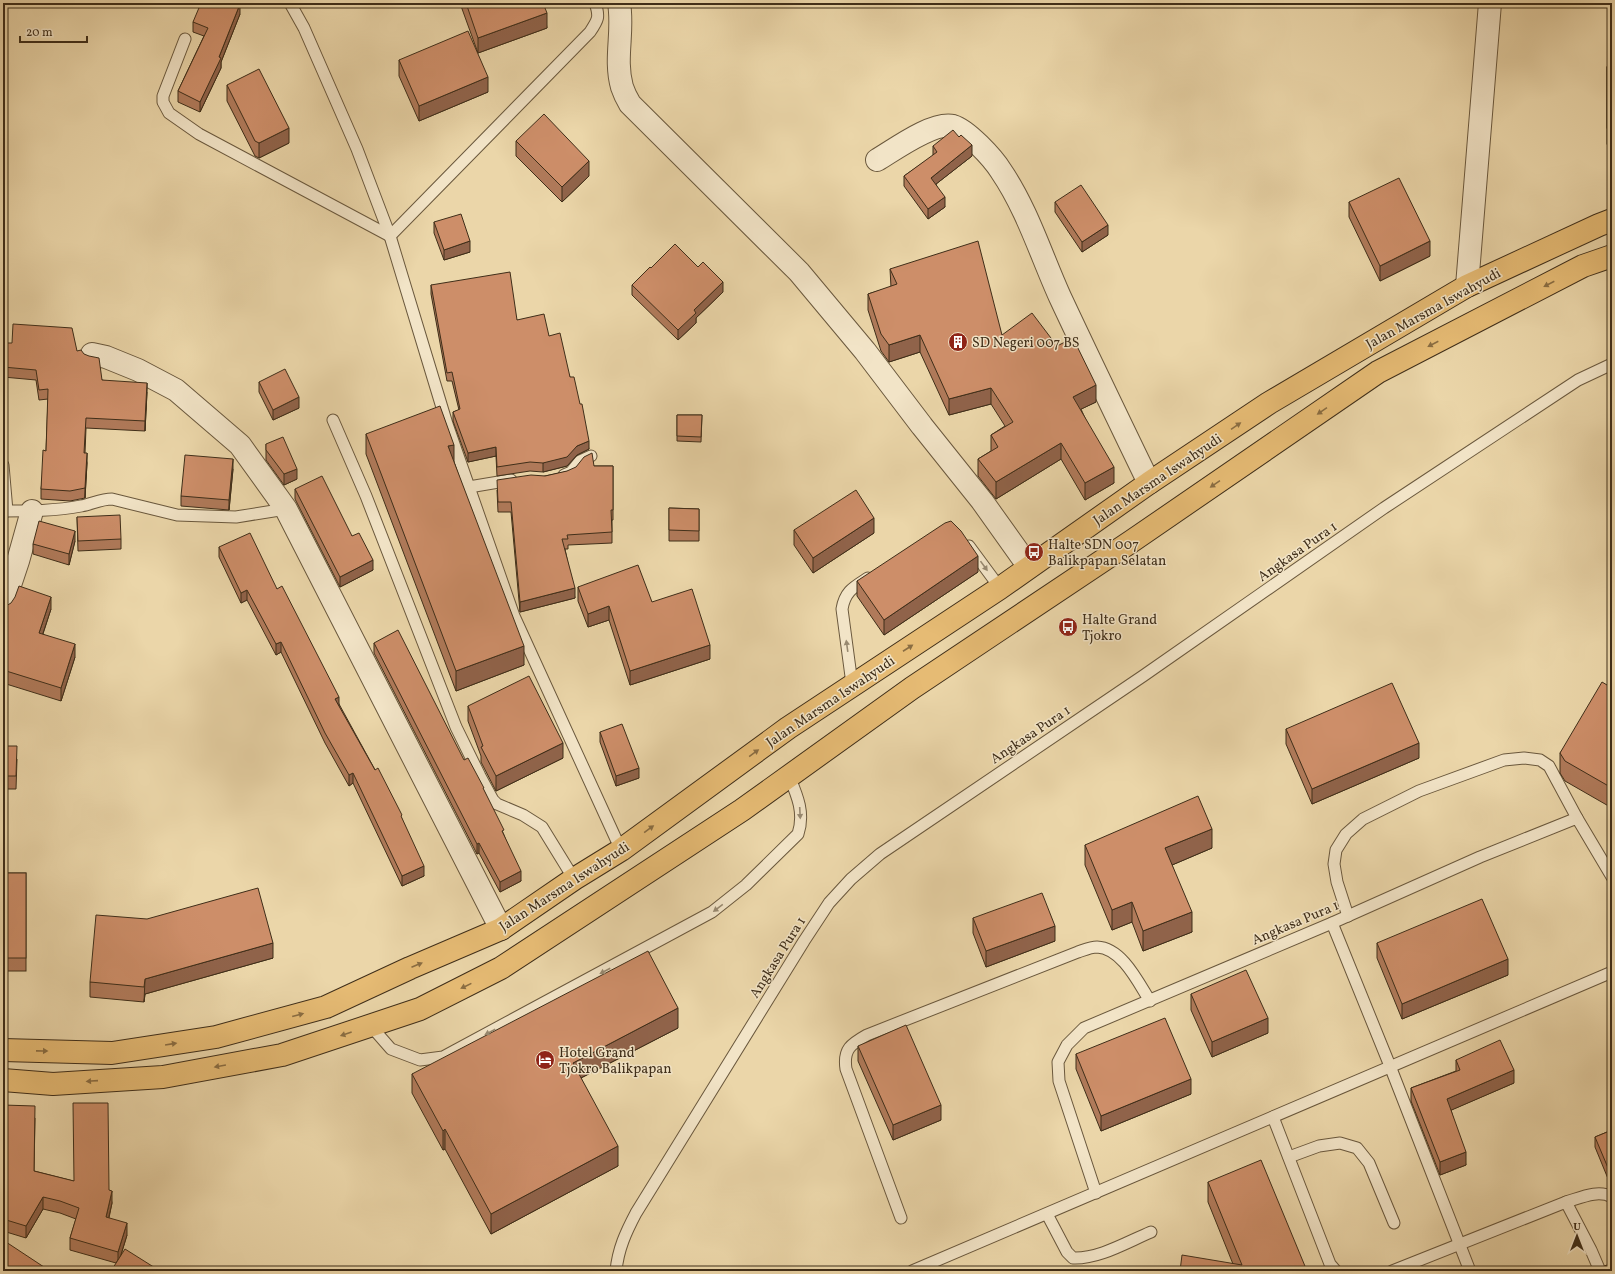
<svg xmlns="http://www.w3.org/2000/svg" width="1615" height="1274" font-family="Vollkorn,serif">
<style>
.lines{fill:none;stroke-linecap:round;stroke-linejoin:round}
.lane-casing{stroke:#6a583d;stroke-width:13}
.street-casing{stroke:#6a583d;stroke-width:24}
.highway-casing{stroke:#3f2e19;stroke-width:24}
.lane{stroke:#f2e4c7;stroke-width:11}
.street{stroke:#f2e4c7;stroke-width:22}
.highway{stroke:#e6bb74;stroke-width:22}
.wall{fill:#b07a5a;stroke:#3f2e19}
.shaded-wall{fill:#90634a;stroke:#3f2e19}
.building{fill:#cd8e69;stroke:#3f2e19}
.oneway{fill:#8a6d42}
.oneway2{fill:#988970}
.labels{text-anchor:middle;stroke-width:3;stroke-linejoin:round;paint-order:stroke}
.street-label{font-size:14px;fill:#3f2e19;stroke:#f2e4c7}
.poi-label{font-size:14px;fill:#3f2e19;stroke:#f2e4c7;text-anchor:start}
</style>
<rect width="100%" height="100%" fill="#ebd6a9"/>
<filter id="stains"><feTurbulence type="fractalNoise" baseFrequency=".005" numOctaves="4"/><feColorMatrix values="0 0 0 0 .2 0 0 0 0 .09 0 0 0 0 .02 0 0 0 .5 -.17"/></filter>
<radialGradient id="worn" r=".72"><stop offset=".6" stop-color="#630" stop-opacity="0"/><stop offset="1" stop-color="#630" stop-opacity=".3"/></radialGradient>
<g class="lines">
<!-- lane casing -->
<g class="lane-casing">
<g id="lane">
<path d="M290 3 304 28 357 149 390 236 447 424 514 616 621 850"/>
<path d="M185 39 163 96V102L169 113 199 134 390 236"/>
<path d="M390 236 590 32C598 20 600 17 595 3"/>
<path d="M333 420 366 496 456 727 480 776 493 800 497 804 523 815 542 827 574 879"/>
<path d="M3 465 7 511"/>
<path d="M564 475 571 472 580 461 591 456"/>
<path d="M469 487 511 480"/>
<path d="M3 511C29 511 56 511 81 506 92 504 101 499 112 499L177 515 236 517 286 509"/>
<path d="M969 546 1000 588"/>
<path d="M852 684 842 609C845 591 854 587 868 578"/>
<path d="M1348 916 1337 882 1334 864 1336 850 1346 834 1363 819 1419 791 1504 760 1524 758 1540 760 1549 766 1577 818"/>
<path d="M1332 923 1390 1066 1470 1271"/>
<path d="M370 1025 391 1049 420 1060 443 1057 712 912 746 885 798 834C805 813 797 795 789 776"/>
<path d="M1273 1117 1330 1264 1336 1271"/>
<path d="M1289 1157 1319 1146 1340 1143 1357 1148 1369 1163 1394 1223"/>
<path d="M1096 1193 1059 1081 1058 1062 1067 1045 1084 1028 1332 923 1480 857 1577 818 1612 877"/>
<path d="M1566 1202C1580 1198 1598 1189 1612 1197"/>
<path d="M1047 1214 1067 1252 1073 1258C1099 1259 1127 1242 1151 1232"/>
<path d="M901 1218 846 1069C843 1049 851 1044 867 1035L1078 952C1084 950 1091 947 1097 947 1122 948 1138 982 1150 1001"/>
<path d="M616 1271C618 1249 626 1232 636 1213L804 941 829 903 851 879 880 854 1143 676 1384 508 1578 380 1612 364"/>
<path d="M912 1271 1612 972"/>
<path d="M1392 1271 1566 1202 1591 1250 1600 1271"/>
</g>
</g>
<!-- street casing -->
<g class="street-casing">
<g id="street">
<path d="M619 3C624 31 614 59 622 87 624 93 627 99 630 104L799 272 865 351 922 426 982 501 1029 567"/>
<path d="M877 160C894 150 933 121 953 126 967 130 993 158 1001 171 1027 209 1041 255 1060 297 1089 359 1119 421 1149 483"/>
<path d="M1467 286 1490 3"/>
<path d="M92 354 106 357 138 370 176 390 240 445 286 509 501 929"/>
<path d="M3 606 18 561 32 511"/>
</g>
</g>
<!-- highway casing -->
<g class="highway-casing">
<g id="highway">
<path d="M3 1050 112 1053 216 1037 326 1007 410 968 501 929 574 879 621 850 788 728 1000 588 1149 483 1269 403 1467 286 1599 225 1612 220"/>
<path d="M3 1080 53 1084 163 1077 282 1055 420 1009 501 968 742 810 912 688 1132 541 1378 372 1583 266 1612 256"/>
</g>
</g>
<!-- lane -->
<use href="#lane" class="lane"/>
<!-- street -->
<use href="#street" class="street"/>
<!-- highway -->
<use href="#highway" class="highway"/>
</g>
<!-- wall -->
<g class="wall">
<path d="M461 3H543L547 28 478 53 461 6Z"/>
<path d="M240 14 221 62V68L200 112 178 102V91L204 36 193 32V22Z"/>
<path d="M399 60 488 92 419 121 399 76Z"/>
<rect x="1607" y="67" width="5" height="77"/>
<path d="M227 85 289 143 259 158 255 156 227 101Z"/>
<path d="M516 141 589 176 562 202 516 156Z"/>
<path d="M933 146 972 156 936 184 945 207 928 219 904 186V176L933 156Z"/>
<path d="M1055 202 1108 235 1082 252 1055 212Z"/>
<path d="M1349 202 1430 256 1380 281 1349 217Z"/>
<path d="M434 222 470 252 444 260 434 233Z"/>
<path d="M651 268 723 292 696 318V323L678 340 632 295V285Z"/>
<path d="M890 269 1002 335 1096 402 1081 409 1114 483 1085 500 1061 459 996 499 978 476V459L991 451V435L1005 426 991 404 949 415 920 352 889 362 881 351 868 310V294L891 287Z"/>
<path d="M431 285 517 320 549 336 570 377 589 449 577 455 567 466 543 472 530 471 497 476 496 456 468 462 453 421V412L459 410 452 381H447L431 294Z"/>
<path d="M3 343 77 351 102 380 147 392 145 431 86 428 85 453 87 463 85 498 70 501 41 499V489L46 451 48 399 39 400 36 380 3 377Z"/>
<path d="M259 382 299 408 273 420 259 392Z"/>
<path d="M677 415H702L701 442 677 441Z"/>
<path d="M366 434 454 462 524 665 456 691 366 454Z"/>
<path d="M266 444 297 479 284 485 266 460Z"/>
<path d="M594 466H613V520H612V543L568 545V549H565L575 598 520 612 511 512H498L497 490 545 476Z"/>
<path d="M233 469 229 510 181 506V496Z"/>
<path d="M295 489 352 536 373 570 340 587 295 499Z"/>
<path d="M669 508 699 509V541H669Z"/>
<path d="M77 517 121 539V549L78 551Z"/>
<path d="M794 530 874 533 813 573 794 545Z"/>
<path d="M75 541 69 565 33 554V544Z"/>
<path d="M219 547 277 589 339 704 402 819 424 876 402 886 353 783 349 786 325 743 281 652 276 655 247 600 241 603 219 557Z"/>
<path d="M978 572 884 635 857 596V581Z"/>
<path d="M578 587 652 602 710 659 630 685 609 620 588 627 578 601Z"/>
<path d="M3 605 51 609 43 634 75 657 61 701 3 683Z"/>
<path d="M374 643 484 791 504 835 521 881 500 892 479 853 477 854 374 653Z"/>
<path d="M1612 688V808L1565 781 1560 773V753Z"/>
<path d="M468 706 563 758 496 791 481 762V756L468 721Z"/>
<path d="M1286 729 1419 758 1312 804 1286 744Z"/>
<path d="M600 732 639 778 616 786 600 742Z"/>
<path d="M3 746 17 759 16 789H3Z"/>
<path d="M1085 845 1212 848 1172 865 1192 932 1143 951 1132 922 1112 930 1085 865Z"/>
<rect x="3" y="873" width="23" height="98"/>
<path d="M973 918 1055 941 986 967 973 933Z"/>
<path d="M1377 943 1508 975 1402 1019 1377 958Z"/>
<path d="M273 958 145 994 144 1002 90 997V982Z"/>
<path d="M1191 994 1268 1033 1212 1057 1191 1010Z"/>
<path d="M678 1028 581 1078 618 1166 491 1234 445 1149 443 1150 412 1093V1074Z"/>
<path d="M858 1046 941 1120 893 1140 858 1061Z"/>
<path d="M1076 1054 1191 1094 1101 1131 1076 1069Z"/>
<path d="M1456 1060 1514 1083 1451 1110 1466 1165 1440 1175 1411 1101V1088L1456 1071Z"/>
<path d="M3 1105 35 1118 34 1171 109 1190 112 1203 109 1218 127 1235 121 1255 116 1263 70 1250V1238L76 1219 60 1213 43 1209 26 1238 3 1231Z"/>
<path d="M1612 1130V1185L1611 1186 1595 1147V1137Z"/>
<path d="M1208 1182 1307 1271H1180L1233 1264 1208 1202Z"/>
</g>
<!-- shaded-wall -->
<g class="shaded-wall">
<path d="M240 4V14L221 62V68L200 112V102L219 57Z"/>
<path d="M547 13V28L478 53V38Z"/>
<path d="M488 77V92L419 121V106Z"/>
<path d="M289 128V143L259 158V143Z"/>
<path d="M972 145V156L931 188V178Z"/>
<path d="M589 161V176L562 202V187Z"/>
<path d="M945 197V207L928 219V209Z"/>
<path d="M1108 225V235L1082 252V242Z"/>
<path d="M470 241V252L444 260V250Z"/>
<path d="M1430 241V256L1380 281V266Z"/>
<path d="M723 282V292L696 318V323L678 340V330L694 310Z"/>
<path d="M920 335V352L889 362V345Z"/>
<path d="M147 383V392L145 431V421Z"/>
<path d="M1096 385V402L1073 413V397Z"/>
<path d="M991 388V404L949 415V399Z"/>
<path d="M299 397V408L273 420V410Z"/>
<path d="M589 441V449L577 455 567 466 543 472V463L577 446Z"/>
<path d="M1061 443V459L996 499V482Z"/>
<path d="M454 445V465L448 446Z"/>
<path d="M496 447V456L468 462V453Z"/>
<path d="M87 453V463L85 498V488Z"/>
<path d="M233 459V469L229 510V500Z"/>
<path d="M1114 467V483L1085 500V483Z"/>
<path d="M297 469V479L284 485V474Z"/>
<path d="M874 518V533L813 573V558Z"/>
<path d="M75 531V541L69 565V554Z"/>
<path d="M978 556V572L884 635V620Z"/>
<path d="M373 560V570L340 587V577Z"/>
<path d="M575 588V598L520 612V602Z"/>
<path d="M247 590V600L241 603V593Z"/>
<path d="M51 597V609L39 645V633Z"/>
<path d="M609 606V620L588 627V614Z"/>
<path d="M281 642V652L276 655V644Z"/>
<path d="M75 644V657L61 701V688Z"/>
<path d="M710 645V659L630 685V671Z"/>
<path d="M524 646V665L456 691V671Z"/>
<path d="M339 697V708L335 699Z"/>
<path d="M563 743V758L496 791V776Z"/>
<path d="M1419 743V758L1312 804V789Z"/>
<path d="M639 768V778L616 786V776Z"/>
<path d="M353 773V783L349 786V775Z"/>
<path d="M1212 829V848L1165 868V848Z"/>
<path d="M479 843V853L477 854V844Z"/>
<path d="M424 866V876L402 886V876Z"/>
<path d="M521 871V881L500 892V882Z"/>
<path d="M1132 902V922L1112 930V910Z"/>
<path d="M1192 912V932L1143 951V931Z"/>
<path d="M1055 926V941L986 967V951Z"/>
<path d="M273 943V958L145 994 144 1002 145 979Z"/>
<path d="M1508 959V975L1402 1019V1004Z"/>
<path d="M678 1008V1028L573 1082V1063Z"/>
<path d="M1268 1018V1033L1212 1057V1042Z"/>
<path d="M1514 1070V1083L1447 1112V1099Z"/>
<path d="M1191 1079V1094L1101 1131V1116Z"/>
<path d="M941 1105V1120L893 1140V1125Z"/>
<path d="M445 1129V1149L443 1150V1131Z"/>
<path d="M618 1146V1166L491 1234V1214Z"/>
<path d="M1466 1152V1165L1440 1175V1162Z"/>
<path d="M1611 1175H1612V1185L1611 1186Z"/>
<path d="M112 1191V1203L106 1229V1217Z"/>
<path d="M43 1197V1209L26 1238V1226Z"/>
<path d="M127 1223V1235L118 1264V1252Z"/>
</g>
<!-- building -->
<g class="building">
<path d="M201 3H239L240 4 219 57 221 58 200 102 178 91 208 28 193 22Z"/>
<path d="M466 3H543L547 13 478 38Z"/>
<path d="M468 31 488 77 419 106 399 60Z"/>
<rect x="1607" y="67" width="5" height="61"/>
<path d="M259 69 289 128 259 143 255 141 227 85Z"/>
<path d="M544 114 589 161 562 187 516 141Z"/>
<path d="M953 130 959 137 961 135 972 145 931 178 945 197 928 209 904 176 937 152 933 146Z"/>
<path d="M1399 178 1430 241 1380 266 1349 202Z"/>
<path d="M1081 185 1108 225 1082 242 1055 202Z"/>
<path d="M461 214 470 241 444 250 434 222Z"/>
<path d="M978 241 1002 335 1032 313 1057 346 1073 338 1096 385 1073 397 1114 467 1085 483 1061 443 996 482 978 459 998 447 991 435 1013 422 991 388 949 399 920 335 889 345 881 334 868 294 897 284 890 269Z"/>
<path d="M675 244 698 267 703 262 723 282 694 310 696 313 678 330 632 285 650 267 651 268Z"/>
<path d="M510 272 517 320 544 314 549 336 560 333 570 377H574L580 404H582L589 441 577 446 567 457 543 463 530 462 497 467 496 447 468 453 453 412 460 409 452 372 447 373 431 285Z"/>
<path d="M13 324 72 328 77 351 81 350 84 354 89 356 99 358 102 380 147 383 145 421 86 418 84 453H87L85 488 70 491 41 489 43 450 46 451 48 389 39 390 36 370 3 367V343H12Z"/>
<path d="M285 369 299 397 273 410 259 382Z"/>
<path d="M440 406 454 445 448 446 524 646 456 671 366 434Z"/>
<path d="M677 415H702L701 437 677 436Z"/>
<path d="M283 437 297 469 284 474 266 450V444Z"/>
<path d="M592 453 594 466H613V510H611L612 532 567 535 568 539H562L575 588 520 602 511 502H498L497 480 531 475 545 476 567 471 576 467 584 457Z"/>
<path d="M185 455 233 459 229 500 181 496Z"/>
<path d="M322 476 352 536 359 533 373 560 340 577 295 489Z"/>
<path d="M856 490 874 518 813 558 794 530Z"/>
<path d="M669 508 699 509V531L669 530Z"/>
<path d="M120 515 121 539 78 541 77 517Z"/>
<path d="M39 521 75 531 69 554 33 544Z"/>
<path d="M951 521 961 531 978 556 884 620 857 581 945 523Z"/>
<path d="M250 533 277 589 282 586 319 658 339 697 335 699 375 770 378 768 402 815 401 816 424 866 402 876 353 773 349 775 325 733 281 642 276 644 247 590 241 593 219 547Z"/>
<path d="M638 565 652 602 692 589 710 645 630 671 609 606 588 614 578 587Z"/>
<path d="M19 586 51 597 39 633 75 644 61 688 3 670V605L6 606 11 603 15 597Z"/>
<path d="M398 630 464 760 468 758 484 788H483L504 830 502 831 521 871 500 882 479 843 477 844 374 643Z"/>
<path d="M529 676 563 743 496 776 481 747 483 746 468 706Z"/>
<path d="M1602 682 1612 688V788L1565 761 1560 753Z"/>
<path d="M1392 683 1419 743 1312 789 1286 729Z"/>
<path d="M622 724 639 768 616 776 600 732Z"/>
<path d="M3 746H17L16 776H3Z"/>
<path d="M1198 796 1212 829 1165 848 1192 912 1143 931 1132 902 1112 910 1085 845Z"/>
<rect x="3" y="873" width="23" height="85"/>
<path d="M258 888 273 943 145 979 144 987 90 982 96 915 147 919Z"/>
<path d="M1042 893 1055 926 986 951 973 918Z"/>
<path d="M1482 899 1508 959 1402 1004 1377 943Z"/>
<path d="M648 951 678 1008 573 1063 618 1146 491 1214 445 1129 443 1131 412 1074Z"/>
<path d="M1246 970 1268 1018 1212 1042 1191 994Z"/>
<path d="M1165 1018 1191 1079 1101 1116 1076 1054Z"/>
<path d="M906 1025 941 1105 893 1125 858 1046Z"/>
<path d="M1500 1040 1514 1070 1447 1099 1466 1152 1440 1162 1411 1088 1460 1070 1456 1060Z"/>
<path d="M73 1103H108L109 1190 112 1191 106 1217 127 1223 118 1252 70 1238 79 1208 60 1201 43 1197 26 1226 3 1219V1105L35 1106 34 1171 74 1181Z"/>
<path d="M1612 1130V1175H1611L1595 1137Z"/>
<path d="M1261 1160 1307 1271H1180L1182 1255 1242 1265 1208 1182Z"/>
<path d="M3 1240 50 1271H3Z"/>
<path d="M125 1249 160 1271H111Z"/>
<path d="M1612 1263V1271H1592Z"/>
</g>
<!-- one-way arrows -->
<defs><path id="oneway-solid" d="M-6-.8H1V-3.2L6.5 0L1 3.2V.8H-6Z"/></defs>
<g class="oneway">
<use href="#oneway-solid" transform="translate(1549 284) rotate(153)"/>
<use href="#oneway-solid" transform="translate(1433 344) rotate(153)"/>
<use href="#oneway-solid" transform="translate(1322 411) rotate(146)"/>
<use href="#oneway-solid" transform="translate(1236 426) rotate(-34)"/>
<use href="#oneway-solid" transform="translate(1215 484) rotate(146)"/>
<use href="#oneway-solid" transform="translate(908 648) rotate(-33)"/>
<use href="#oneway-solid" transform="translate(754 753) rotate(-36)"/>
<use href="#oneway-solid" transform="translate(649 829) rotate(-36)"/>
<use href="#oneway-solid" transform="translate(417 965) rotate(-23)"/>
<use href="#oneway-solid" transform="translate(466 986) rotate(154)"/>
<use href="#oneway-solid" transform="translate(298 1015) rotate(-15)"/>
<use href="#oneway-solid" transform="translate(346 1034) rotate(161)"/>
<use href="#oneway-solid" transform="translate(171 1044) rotate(-9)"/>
<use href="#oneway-solid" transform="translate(42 1051) rotate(1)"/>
<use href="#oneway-solid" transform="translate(220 1066) rotate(170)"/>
<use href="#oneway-solid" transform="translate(92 1081) rotate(176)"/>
</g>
<g class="oneway2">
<use href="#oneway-solid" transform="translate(984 566) rotate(54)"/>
<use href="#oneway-solid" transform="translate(847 646) rotate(-98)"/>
<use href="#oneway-solid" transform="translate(800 813) rotate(87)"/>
<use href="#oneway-solid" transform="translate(718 908) rotate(143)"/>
<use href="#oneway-solid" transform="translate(605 971) rotate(152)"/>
<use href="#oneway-solid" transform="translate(490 1032) rotate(152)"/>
</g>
<!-- icons -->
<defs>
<g id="building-disc" transform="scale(1)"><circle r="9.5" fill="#8f2418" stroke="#f2e4c7"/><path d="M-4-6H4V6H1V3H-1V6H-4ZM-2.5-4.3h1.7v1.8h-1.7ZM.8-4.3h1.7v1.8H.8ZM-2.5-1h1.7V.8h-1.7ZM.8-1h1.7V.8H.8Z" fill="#fff"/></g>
<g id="bus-disc" transform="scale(1)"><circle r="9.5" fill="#8f2418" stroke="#f2e4c7"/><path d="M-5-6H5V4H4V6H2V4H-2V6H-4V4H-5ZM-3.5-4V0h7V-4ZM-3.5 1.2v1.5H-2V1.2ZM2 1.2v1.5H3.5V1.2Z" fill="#fff"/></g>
<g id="hotel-disc" transform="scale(1)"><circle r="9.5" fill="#8f2418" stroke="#f2e4c7"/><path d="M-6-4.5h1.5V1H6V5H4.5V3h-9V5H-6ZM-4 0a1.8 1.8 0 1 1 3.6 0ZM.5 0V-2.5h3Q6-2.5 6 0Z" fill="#fff"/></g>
</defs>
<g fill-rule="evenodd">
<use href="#building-disc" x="958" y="342"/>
<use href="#bus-disc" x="1034" y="552"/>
<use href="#bus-disc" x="1068" y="627"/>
<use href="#hotel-disc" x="545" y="1060"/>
</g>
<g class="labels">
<!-- street labels -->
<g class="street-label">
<text transform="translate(1433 308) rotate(-29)" y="5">Jalan Marsma Iswahyudi</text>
<text transform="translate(1157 479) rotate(-34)" y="5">Jalan Marsma Iswahyudi</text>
<text transform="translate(1297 551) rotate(-35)" y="5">Angkasa Pura 1</text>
<text transform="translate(830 701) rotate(-34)" y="5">Jalan Marsma Iswahyudi</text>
<text transform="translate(1030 734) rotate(-34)" y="5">Angkasa Pura 1</text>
<text transform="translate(564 886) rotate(-33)" y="5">Jalan Marsma Iswahyudi</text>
<text transform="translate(1295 922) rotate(-23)" y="5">Angkasa Pura 1</text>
<text transform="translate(777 957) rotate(-58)" y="5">Angkasa Pura 1</text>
</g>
<!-- poi labels -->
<g class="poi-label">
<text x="972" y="347">SD Negeri 007 BS</text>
<text x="1048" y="549">Halte SDN 007<tspan x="1048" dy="16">Balikpapan Selatan</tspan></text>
<text x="1082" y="624">Halte Grand<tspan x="1082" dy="16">Tjokro</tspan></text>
<text x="559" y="1057">Hotel Grand<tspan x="559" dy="16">Tjokro Balikpapan</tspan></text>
</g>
</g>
<!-- margin -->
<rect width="1615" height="1274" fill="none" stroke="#ebd6a9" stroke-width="16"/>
<rect x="4" y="4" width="1607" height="1266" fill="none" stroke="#3f2e19" stroke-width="2"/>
<rect x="8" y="8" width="1599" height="1258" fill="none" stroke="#3f2e19"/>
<!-- north arrow -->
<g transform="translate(1577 1236)" stroke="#f2e4c7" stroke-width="3" paint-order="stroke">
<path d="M0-3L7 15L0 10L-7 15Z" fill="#3f2e19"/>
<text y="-6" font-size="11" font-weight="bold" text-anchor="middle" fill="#3f2e19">U</text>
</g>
<!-- scale -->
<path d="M20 36v6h67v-6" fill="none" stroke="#3f2e19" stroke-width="2"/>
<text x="26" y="36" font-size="12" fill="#3f2e19" stroke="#f2e4c7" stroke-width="3" paint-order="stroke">20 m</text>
<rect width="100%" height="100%" filter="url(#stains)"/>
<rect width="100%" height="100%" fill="url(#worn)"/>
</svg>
